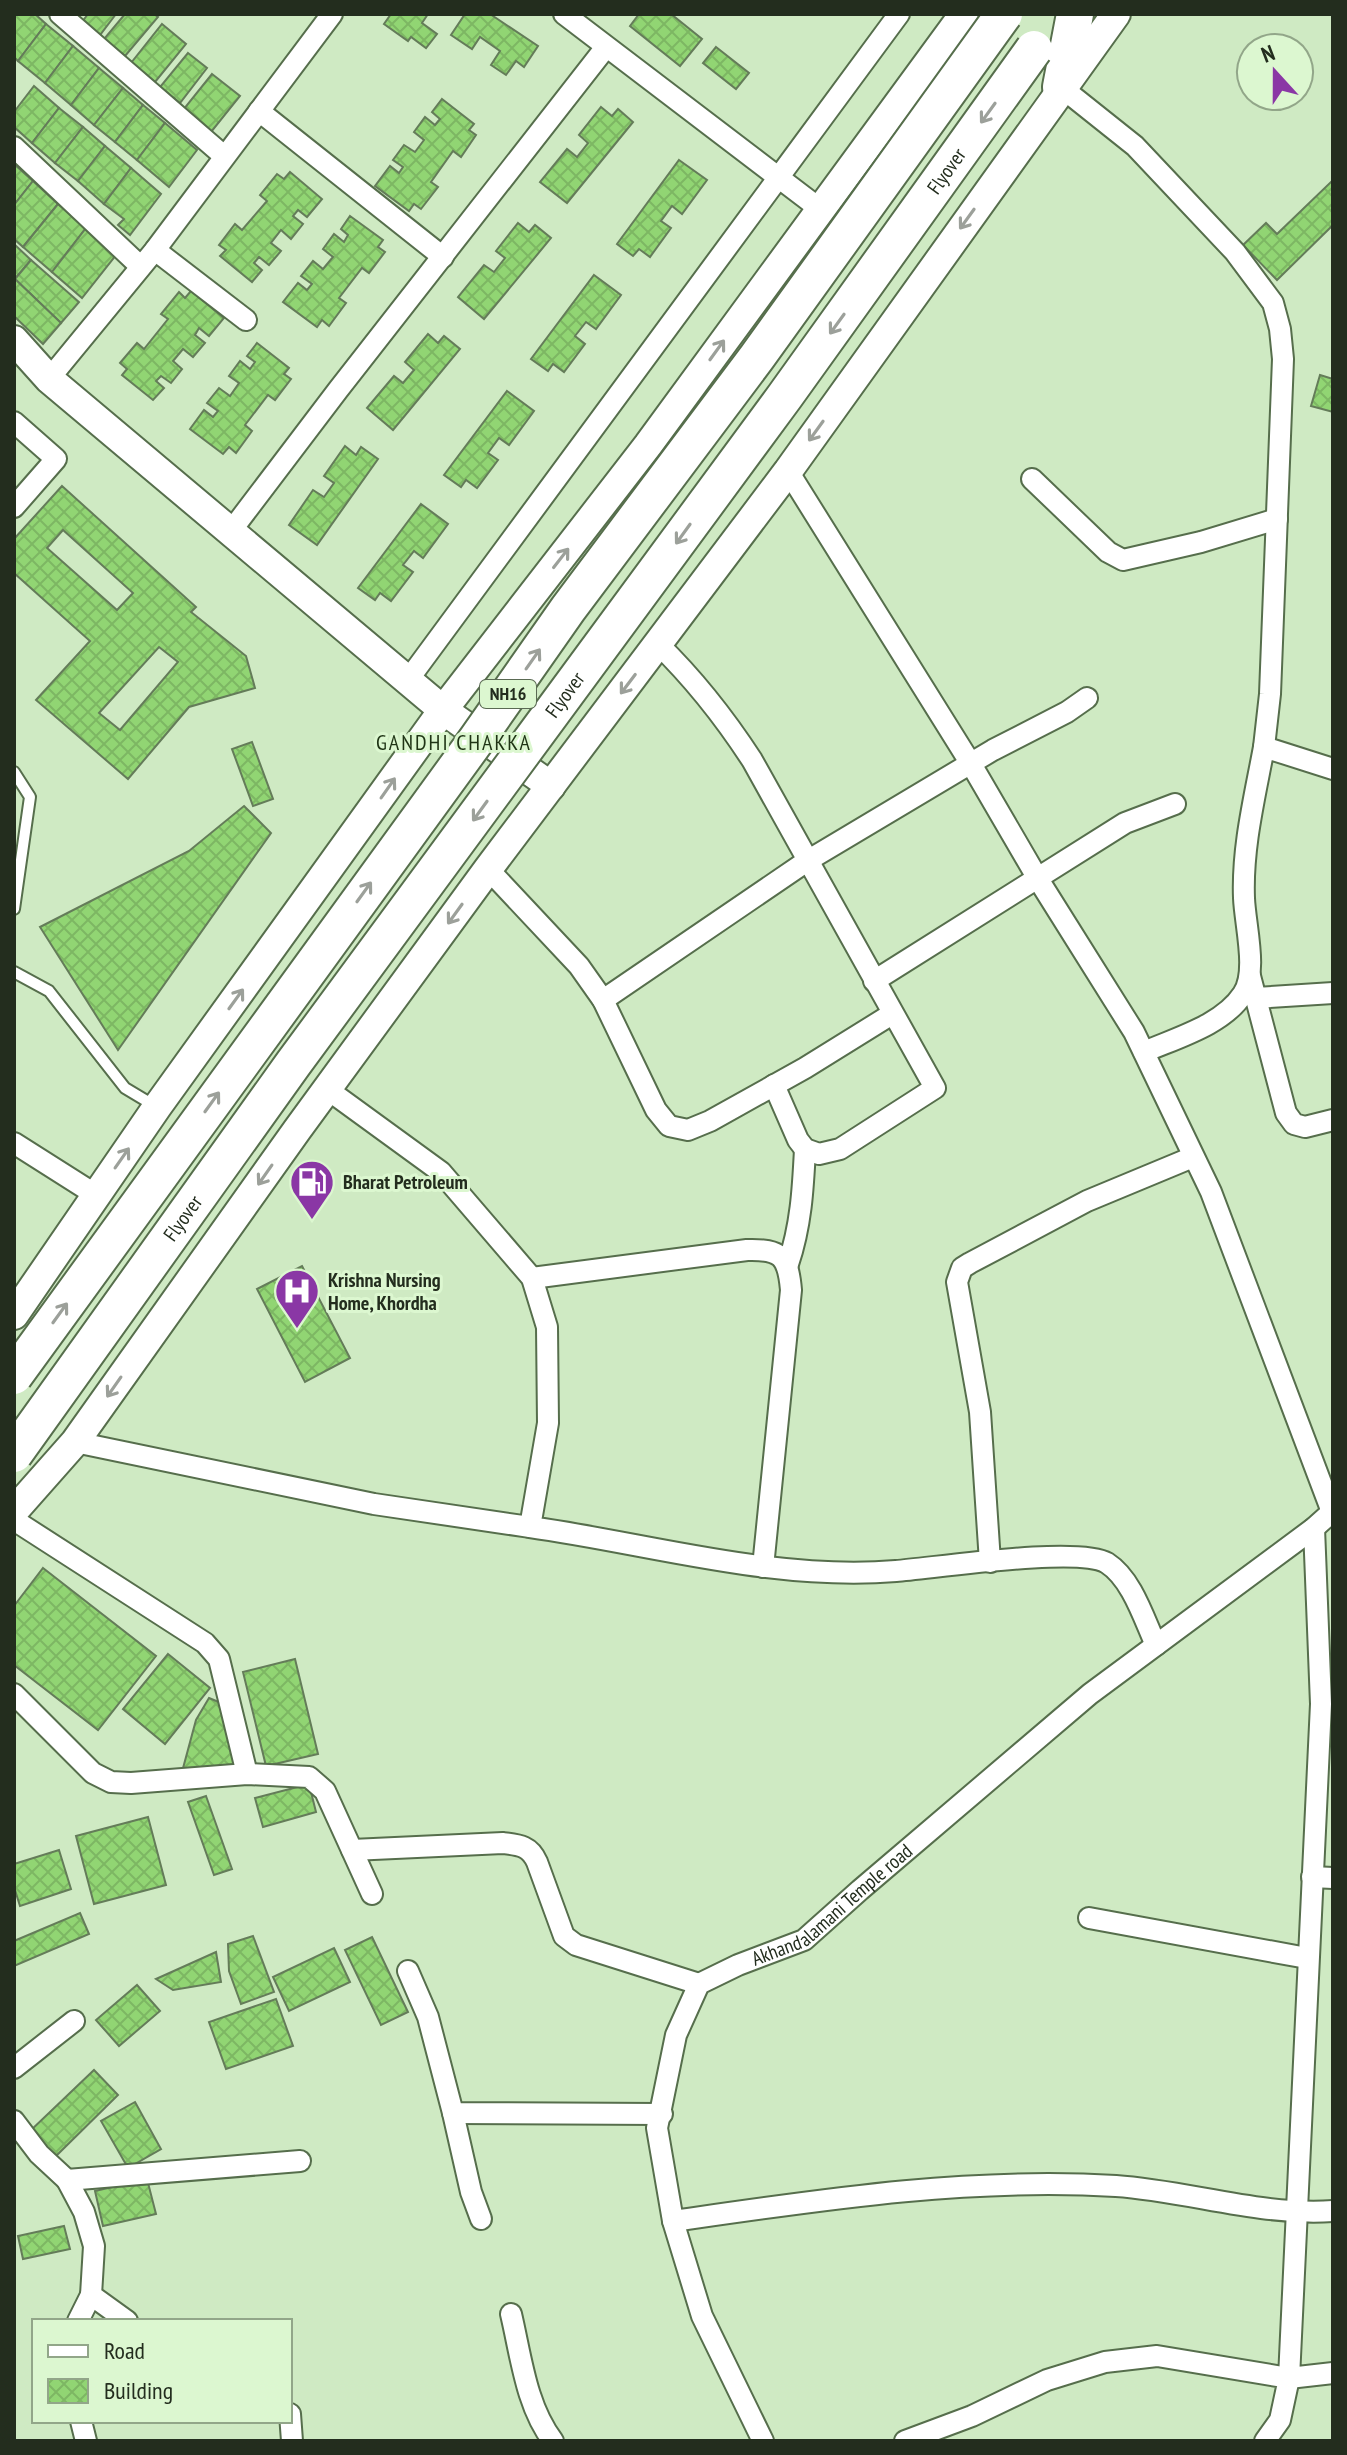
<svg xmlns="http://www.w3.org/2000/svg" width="1347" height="2455" font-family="'PT Sans Narrow',sans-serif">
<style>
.building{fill:url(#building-cross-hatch);stroke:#647c59;stroke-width:2;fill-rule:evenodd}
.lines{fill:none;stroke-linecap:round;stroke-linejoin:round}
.lane-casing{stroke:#566e4c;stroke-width:14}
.street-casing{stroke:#566e4c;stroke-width:24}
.secondary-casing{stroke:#566e4c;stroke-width:32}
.highway-casing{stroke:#566e4c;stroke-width:40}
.lane{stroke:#fff;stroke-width:10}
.street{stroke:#fff;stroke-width:20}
.secondary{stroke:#fff;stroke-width:28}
.highway{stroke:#fff;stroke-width:36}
.highway-bridge-casing{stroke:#566e4c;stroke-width:40;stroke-linecap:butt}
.highway-bridge{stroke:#fff;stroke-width:36}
.oneway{stroke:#9ca09a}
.labels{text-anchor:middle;stroke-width:6;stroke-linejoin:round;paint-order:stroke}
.shield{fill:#dcf7d0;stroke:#5a6a53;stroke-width:2}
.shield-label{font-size:18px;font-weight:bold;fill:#232d1e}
.street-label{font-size:20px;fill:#232d1e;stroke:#dcf7d0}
.poi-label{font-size:20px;font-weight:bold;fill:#232d1e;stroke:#dcf7d0;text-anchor:start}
.neighbourhood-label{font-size:22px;letter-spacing:2px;fill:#1f3415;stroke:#dcf7d0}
</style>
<defs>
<pattern id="building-cross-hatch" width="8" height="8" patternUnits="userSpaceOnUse" patternTransform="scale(2)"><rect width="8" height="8" fill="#91d573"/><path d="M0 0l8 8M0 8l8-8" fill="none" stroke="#7db763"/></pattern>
</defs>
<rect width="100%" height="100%" fill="#cfeac3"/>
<!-- building -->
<g class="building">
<path d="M14 14H35L46 24 18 61 14 57Z"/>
<path d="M88 14H116L100 35 82 22Z"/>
<path d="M125 14H154L158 17 125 56 104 39Z"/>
<path d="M391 14H428L422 23 437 34 426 48 411 37 408 41 384 24Z"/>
<path d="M465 14H490L538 46 524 67 516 61 506 75 491 65 500 51 480 37 472 49 451 35Z"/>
<path d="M639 14H671L702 39 680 66 630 26Z"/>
<path d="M46 24 73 46 45 83 18 61Z"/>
<path d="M162 24 186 44 155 82 131 63Z"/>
<path d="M73 46 99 68 71 105 45 83Z"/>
<path d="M716 47 749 73 736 89 703 63Z"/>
<path d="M188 53 207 68 180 103 160 87Z"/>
<path d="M99 68 123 88 94 125 71 105Z"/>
<path d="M212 74 240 96 211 132 183 110Z"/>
<path d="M34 86 59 108 32 143 14 127V112Z"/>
<path d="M123 88 143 105 115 142 94 125Z"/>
<path d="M442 99 474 124 469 130 476 135 461 157 453 151 431 182 438 187 421 209 414 204 409 211 375 186 390 166 399 173 403 167 393 160 404 145 415 152 424 140 414 132 425 117 435 125 440 119 432 112Z"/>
<path d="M143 105 165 123 137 160 115 142Z"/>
<path d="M601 107 612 116 618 109 633 122 567 203 540 182 567 149 577 157 588 143 579 135Z"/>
<path d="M59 108 83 127 55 163 32 143Z"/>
<path d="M165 123 197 150 169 187 137 160Z"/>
<path d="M83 127 105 146 78 181 55 163Z"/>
<path d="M105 146 131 168 104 204 78 181Z"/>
<path d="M679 160 707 180 682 214 672 206 661 221 671 228 650 257 639 249 633 256 617 244Z"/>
<path d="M14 164 33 181 14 205Z"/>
<path d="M131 168 161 194 130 235 118 225 124 219 104 204Z"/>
<path d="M290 172 322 199 307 217 298 210 293 216 303 224 291 239 281 230 271 243 281 251 269 265 259 257 254 263 262 270 252 282 220 256 226 250 219 245 235 224 242 230 267 201 260 195 277 174 284 179Z"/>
<path d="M1333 180V225L1277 280 1243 245 1266 223 1277 234Z"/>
<path d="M33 181 58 204 23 247 14 239V205Z"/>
<path d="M58 204 86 228 52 272 23 247Z"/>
<path d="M350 216 383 240 378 247 385 252 369 273 362 268 339 298 346 303 329 326 322 320 317 327 283 302 298 283 307 290 312 284 301 276 313 261 323 269 333 257 323 249 334 234 344 242 348 235 341 229Z"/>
<path d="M518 223 529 232 535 225 551 238 484 319 458 297 484 265 494 272 505 258 496 251Z"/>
<path d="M86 228 116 255 82 298 52 272Z"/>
<path d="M14 244 31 260 14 280Z"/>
<path d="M31 260 79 302 61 323 15 279Z"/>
<path d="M594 275 621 295 596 329 586 322 575 336 585 344 564 372 553 364 548 371 531 359Z"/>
<path d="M15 279 61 323 43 344 14 316Z"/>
<path d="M191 291 224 318 209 336 199 328 195 335 205 343 193 357 183 349 173 361 182 369 171 383 161 376 156 381 164 388 153 400 122 375 127 369 120 363 137 343 144 349 168 319 161 314 179 292 185 298Z"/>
<path d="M428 334 438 343 444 336 460 349 393 430 367 408 394 376 403 383 414 370 405 362Z"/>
<path d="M257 343 289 368 284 374 291 379 275 400 268 395 245 425 252 431 236 453 229 447 223 454 190 429 204 410 213 417 218 411 207 403 219 388 230 396 239 383 229 376 240 361 250 369 255 362 247 356Z"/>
<path d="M1320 375 1333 379V412L1311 406Z"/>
<path d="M507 391 534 411 509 445 499 438 488 453 498 460 477 488 466 480 461 487 444 475Z"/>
<path d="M345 446 356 455 361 447 378 459 317 545 289 525 313 490 324 497 334 483 324 476Z"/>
<path d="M62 486 196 607 191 612 246 656 255 688 189 707 128 779 36 700 90 641 14 573V539ZM63 530 133 593 117 610 47 548ZM159 647 178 662 120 730 99 713Z"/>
<path d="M421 504 448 524 423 558 414 551 403 565 413 572 391 601 380 593 375 600 358 588Z"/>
<path d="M252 742 273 799 253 806 232 749Z"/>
<path d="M244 806 271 833 118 1050 40 927 189 851Z"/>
<path d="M302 1266 350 1358 305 1382 257 1289Z"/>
<path d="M43 1568 156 1656 98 1730 14 1665V1606Z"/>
<path d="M168 1654 210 1688 165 1744 123 1709Z"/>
<path d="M295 1659 318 1754 266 1766 243 1672Z"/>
<path d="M209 1698 226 1705 236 1768 182 1772 196 1720Z"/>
<path d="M309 1784 316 1812 263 1827 255 1798Z"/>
<path d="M206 1796 232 1869 214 1875 188 1802Z"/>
<path d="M148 1817 166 1885 94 1904 76 1836Z"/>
<path d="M59 1850 71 1889 20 1906 14 1887V1864Z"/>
<path d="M80 1913 89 1934 14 1966V1941Z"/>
<path d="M253 1936 274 1992 241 2004 229 1971 228 1944Z"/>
<path d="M372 1937 408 2012 381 2025 345 1950Z"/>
<path d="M334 1948 350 1982 289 2011 273 1977Z"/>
<path d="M216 1952 221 1982 173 1990 156 1979Z"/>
<path d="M137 1985 160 2011 119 2046 96 2020Z"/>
<path d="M276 1999 293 2046 226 2069 209 2022Z"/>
<path d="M94 2070 118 2095 54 2158 29 2132Z"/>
<path d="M135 2102 161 2149 128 2168 101 2121Z"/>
<path d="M147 2179 156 2214 103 2226 95 2191Z"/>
<path d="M64 2226 70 2249 23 2259 18 2236Z"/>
</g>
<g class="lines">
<!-- lane casing -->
<g class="lane-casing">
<g id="lane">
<path d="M14 772 30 797 14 909"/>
<path d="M14 972 49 991 125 1088 155 1106"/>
</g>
</g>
<!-- street casing -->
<g class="street-casing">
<g id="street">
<path d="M60 14 224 156"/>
<path d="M564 14 820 209"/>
<path d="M1061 87 1135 146 1235 252 1273 303 1280 329 1283 359 1270 694 1264 747"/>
<path d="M259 111 443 257"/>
<path d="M14 147 140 266"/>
<path d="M155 250 246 320"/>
<path d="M49 379 155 250 332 14"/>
<path d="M14 422 56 459 14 507"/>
<path d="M788 471 971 764 1038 879 1134 1032 1211 1192 1332 1512"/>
<path d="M1032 479 1108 552 1123 560 1201 542 1277 519"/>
<path d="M231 531 338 390 606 47"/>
<path d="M658 644C695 680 724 717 752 760L935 1088 840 1149 819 1154 805 1149 798 1140 774 1085"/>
<path d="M408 680 899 14"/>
<path d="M488 869 579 966 603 1000 656 1110 669 1126 688 1130 710 1121 805 1068 892 1014"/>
<path d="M1250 976 1286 1113 1294 1124 1305 1127 1333 1120"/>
<path d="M874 981 1125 823 1175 804"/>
<path d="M1256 998 1333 993"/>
<path d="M603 1000 807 861 993 750 1067 712 1087 698"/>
<path d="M1144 1052C1176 1038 1223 1025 1243 994 1258 972 1245 925 1244 898 1242 847 1255 796 1264 747L1333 769"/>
<path d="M327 1089 441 1172 532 1278 547 1327 548 1423 530 1527C651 1544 773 1581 896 1571 935 1568 1078 1546 1107 1563 1132 1579 1144 1619 1156 1645"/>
<path d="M14 1143 96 1195"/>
<path d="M788 1264C801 1226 803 1189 805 1149"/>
<path d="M532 1278 747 1250C781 1249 788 1256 791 1290L763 1567"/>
<path d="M75 1442 374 1504 530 1527"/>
<path d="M14 1520 205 1643 219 1659 247 1774"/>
<path d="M1314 1528 1321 1704 1289 2378 1333 2373"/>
<path d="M990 1562 980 1412 957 1282 962 1268 970 1263 1087 1201 1193 1157"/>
<path d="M14 1694 93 1773 111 1782 131 1783 247 1774 309 1777 325 1791 372 1894"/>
<path d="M352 1850 503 1843C520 1845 530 1846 537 1862L564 1936 576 1945 699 1984"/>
<path d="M1312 1877 1333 1878"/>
<path d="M1089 1918 1307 1958"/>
<path d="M408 1971 428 2017 453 2113 662 2114"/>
<path d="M14 2068 74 2021"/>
<path d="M453 2113 471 2192 481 2219"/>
<path d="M14 2121 39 2154 67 2180 84 2212 94 2246 91 2295 127 2321"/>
<path d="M67 2180 300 2161"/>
<path d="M673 2221C819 2200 967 2177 1116 2186 1189 2191 1259 2216 1333 2211"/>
<path d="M511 2314C521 2356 526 2406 553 2441"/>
<path d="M78 2321 91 2295"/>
<path d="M290 2414 292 2441"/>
<path d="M81 2421 86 2441"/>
<path id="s1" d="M763 2441 702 2316 673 2221 657 2128 676 2035 699 1984 738 1965 804 1940 860 1890 1090 1694 1314 1528 1333 1511"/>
<path d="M905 2441 972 2416 1047 2380 1105 2362 1157 2356 1289 2378 1280 2420 1265 2441"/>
</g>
</g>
<!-- secondary casing -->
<g class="secondary-casing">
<g id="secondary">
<path d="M14 340 49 379 443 710 551 786"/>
<path d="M14 1315 157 1107 443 710 648 445 964 14"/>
<path d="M14 1511 75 1442 297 1130 488 869 788 471 1116 14"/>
</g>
</g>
<!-- highway casing -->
<g class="highway-casing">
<path id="highway" d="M1061 87 1075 14"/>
</g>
<!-- lane -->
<use href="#lane" class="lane"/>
<!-- street -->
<use href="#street" class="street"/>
<!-- secondary -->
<use href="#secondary" class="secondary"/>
<!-- highway -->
<use href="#highway" class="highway"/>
<!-- highway-bridge casing -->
<g class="highway-bridge-casing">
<g id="highway-bridge">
<path d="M14 1376 477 739 568 609 757 357 1004 14"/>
<path id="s2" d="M14 1454 293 1064 785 396 1034 49"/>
</g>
</g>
<!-- highway-bridge -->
<use href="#highway-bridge" class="highway-bridge"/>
</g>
<!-- one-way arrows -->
<defs><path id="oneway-shaft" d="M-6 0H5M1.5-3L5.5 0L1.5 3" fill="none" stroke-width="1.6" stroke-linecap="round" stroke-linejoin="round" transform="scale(2)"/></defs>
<g class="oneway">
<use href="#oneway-shaft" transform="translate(988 113) rotate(126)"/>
<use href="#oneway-shaft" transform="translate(967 219) rotate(126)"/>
<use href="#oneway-shaft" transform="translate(837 324) rotate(126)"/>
<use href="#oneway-shaft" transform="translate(717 350) rotate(-54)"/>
<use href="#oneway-shaft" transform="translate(816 431) rotate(126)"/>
<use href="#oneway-shaft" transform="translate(683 534) rotate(126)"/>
<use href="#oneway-shaft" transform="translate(561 558) rotate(-52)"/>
<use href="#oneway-shaft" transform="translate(533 659) rotate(-55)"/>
<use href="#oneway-shaft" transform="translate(628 684) rotate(127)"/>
<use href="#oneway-shaft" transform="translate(388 788) rotate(-55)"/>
<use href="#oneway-shaft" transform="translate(480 811) rotate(126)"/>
<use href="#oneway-shaft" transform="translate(364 892) rotate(-54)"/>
<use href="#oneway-shaft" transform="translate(455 914) rotate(126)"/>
<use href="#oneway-shaft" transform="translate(236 999) rotate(-54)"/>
<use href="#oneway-shaft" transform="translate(212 1102) rotate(-54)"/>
<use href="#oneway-shaft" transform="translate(122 1158) rotate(-55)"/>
<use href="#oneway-shaft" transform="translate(265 1175) rotate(125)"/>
<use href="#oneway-shaft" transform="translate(60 1313) rotate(-54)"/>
<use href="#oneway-shaft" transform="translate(114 1387) rotate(125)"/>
</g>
<!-- icons -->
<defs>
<g id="fuel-pin" transform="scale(2.3)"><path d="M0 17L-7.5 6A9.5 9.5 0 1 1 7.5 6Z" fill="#8a37a5" stroke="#dcf7d0"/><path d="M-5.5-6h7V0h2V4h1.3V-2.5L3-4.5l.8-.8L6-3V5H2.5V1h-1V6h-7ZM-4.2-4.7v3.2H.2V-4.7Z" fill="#fff"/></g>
<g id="hospital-pin" transform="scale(2.3)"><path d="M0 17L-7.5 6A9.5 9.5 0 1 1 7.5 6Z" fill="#8a37a5" stroke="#dcf7d0"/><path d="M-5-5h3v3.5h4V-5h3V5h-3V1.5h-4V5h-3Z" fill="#fff"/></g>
</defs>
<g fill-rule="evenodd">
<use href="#fuel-pin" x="312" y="1182"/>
<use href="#hospital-pin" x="297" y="1291"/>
</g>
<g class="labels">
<!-- shield labels -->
<rect class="shield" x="480" y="680" width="56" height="28" rx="6"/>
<g class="shield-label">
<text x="508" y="700">NH16</text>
</g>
<!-- street labels -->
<g class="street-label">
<text dy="7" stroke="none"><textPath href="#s2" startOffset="1586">Flyover</textPath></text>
<text dy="7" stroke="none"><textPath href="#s2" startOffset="938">Flyover</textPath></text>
<text dy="7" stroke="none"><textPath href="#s2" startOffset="290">Flyover</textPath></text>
<text dy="7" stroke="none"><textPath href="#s1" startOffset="640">Akhandalamani Temple road</textPath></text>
</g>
<!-- poi labels -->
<g class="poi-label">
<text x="343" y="1189">Bharat Petroleum</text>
<text x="328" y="1287">Krishna Nursing<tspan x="328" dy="23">Home, Khordha</tspan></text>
</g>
<!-- neighbourhood labels -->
<g class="neighbourhood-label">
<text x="454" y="750">GANDHI CHAKKA</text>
</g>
</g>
<!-- border -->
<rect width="1347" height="2455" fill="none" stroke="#232d1e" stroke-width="32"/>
<!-- legend -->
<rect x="32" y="2319" width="260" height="104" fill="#dcf7d0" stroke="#92a689" stroke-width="2"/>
<rect x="48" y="2345" width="40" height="12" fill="#ffffff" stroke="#92a689" stroke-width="2"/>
<text x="104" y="2359" font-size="24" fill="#232d1e">Road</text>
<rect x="48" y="2379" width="40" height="24" fill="url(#building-cross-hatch)" stroke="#92a689" stroke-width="2"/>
<text x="104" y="2399" font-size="24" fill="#232d1e">Building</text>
<!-- north arrow -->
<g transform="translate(1275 72) rotate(339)"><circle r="38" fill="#dcf7d0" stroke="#92a689" stroke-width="2"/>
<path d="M0-6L14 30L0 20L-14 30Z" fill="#8a37a5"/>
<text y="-12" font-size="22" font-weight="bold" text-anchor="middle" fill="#232d1e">N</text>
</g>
</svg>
